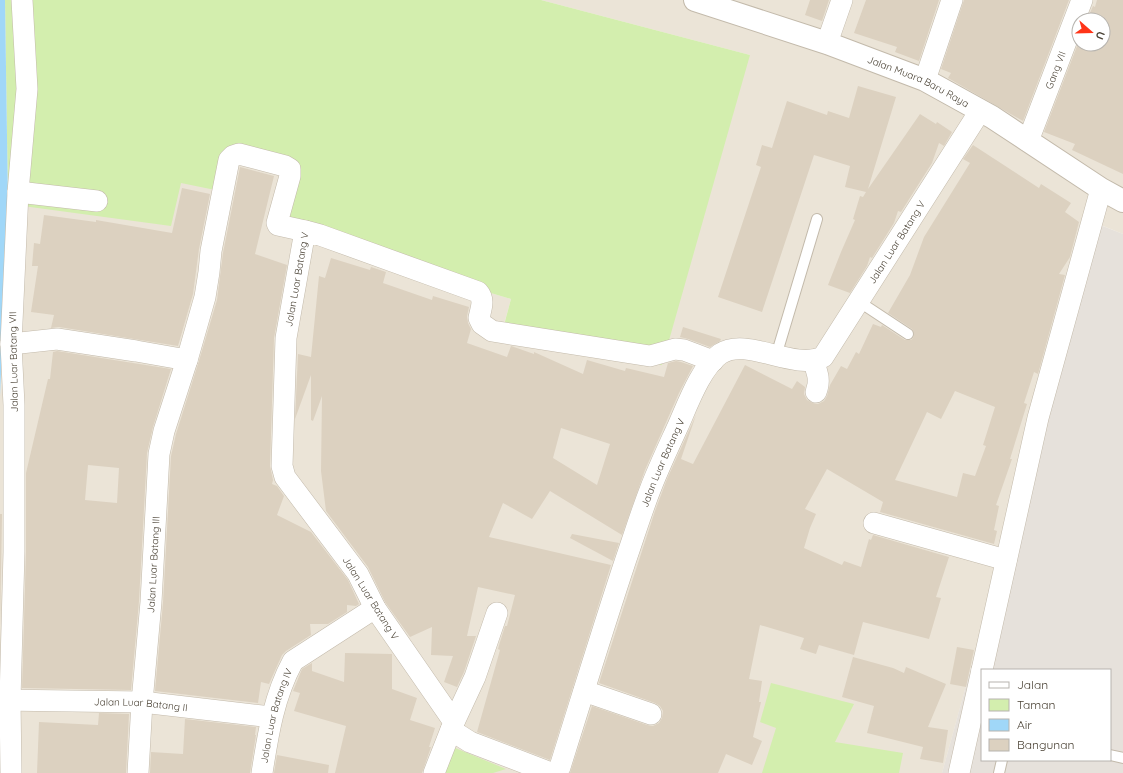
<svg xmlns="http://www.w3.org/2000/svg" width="1123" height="773" font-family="Quicksand,sans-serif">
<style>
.residential{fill:#ebe4d7;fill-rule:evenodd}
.industrial{fill:#e6e1db;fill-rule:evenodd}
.green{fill:#d3eeae}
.water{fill:#a0d7f8}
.building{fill:#dcd1c0;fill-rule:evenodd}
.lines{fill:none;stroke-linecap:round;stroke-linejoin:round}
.service-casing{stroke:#c3baab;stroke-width:12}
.minor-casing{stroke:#c3baab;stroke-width:22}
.tertiary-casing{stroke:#c3baab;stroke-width:24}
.service{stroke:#fff;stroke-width:10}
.minor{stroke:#fff;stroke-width:21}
.tertiary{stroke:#fff;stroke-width:22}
.labels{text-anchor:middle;stroke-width:4;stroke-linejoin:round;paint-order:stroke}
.street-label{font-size:10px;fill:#4b4336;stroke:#fff}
</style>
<rect width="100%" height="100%" fill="#f6f2e9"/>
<!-- residential -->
<path class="residential" d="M541 0H1123V234L1096 223 1072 301 942 773H0V396L8 204 181 182 236 154 300 171 283 231 511 299 501 335 750 55ZM1079 20H1103V44H1079Z"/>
<!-- industrial -->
<path class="industrial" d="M1095 223 1123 234V773H942L1072 301ZM982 670H1110V760H982Z"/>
<!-- green -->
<g class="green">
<path d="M5 0H541L750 55 662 365 501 336 511 299 283 231 300 171 237 154 225 192 181 183 171 226 8 204Z"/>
<path d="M771 683 854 704 835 742 903 753 899 773H762L776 728 760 722Z"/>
<path d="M448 745 506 769 493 773H437Z"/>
</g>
<!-- water -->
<path class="water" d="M0 0H5L8 204 0 396Z"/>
<!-- building -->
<g class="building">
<path d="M810 0H829L822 21 805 15Z"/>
<path d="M866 0H939L919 61 895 52 897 47 854 33Z"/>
<path d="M964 0H1069L1023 121 948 78 951 73 941 69Z"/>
<path d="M1097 0H1123V174L1072 150 1075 144 1044 132 1079 41V44H1103V20H1087L1093 6 1095 7Z"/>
<path d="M858 86 896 97 868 189 920 114 936 124 937 122 952 132 944 146 939 143 932 163 901 212 898 211 894 223 872 258 870 257 867 266 850 293 828 285 841 252 855 220 853 219 860 196 863 197 866 192 845 187 850 166 814 155 762 312 718 297 761 167 756 165 762 145 772 148 787 101 827 115 828 111 849 118Z"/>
<path d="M973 145 1039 188 1041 184 1071 203 1065 212 1079 222 1070 257 1059 274 1065 275 1038 374 1034 372 1024 403 1027 404 1010 459H1012L996 505 999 506 994 530 997 531 994 544 880 512 883 502 827 469 805 509 816 514 810 528 804 548 842 565 844 561 861 567 869 539 871 540 873 535 949 557 936 597 941 598 929 639 863 622 854 655 819 645 816 654 800 649 804 638 760 625 749 679 762 681 759 702H761L753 737 762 741 752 765 726 754 718 773H570L592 706 647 725 653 726 659 723 662 718 663 711 660 706 655 703 599 683 655 511 667 479 696 415 681 459 693 464 745 365 792 389 797 381 805 387 804 394 807 400 813 403 818 404 824 401 827 396 830 385 841 366 847 369 856 352 859 354 873 324 881 327 882 325 905 340H911L913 338 914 334 912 329 888 313 910 275 924 237 970 163 963 159ZM955 391 995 407 983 445 986 446 975 476 963 473 957 497 895 480 927 412 941 419Z"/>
<path d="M240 167 274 176 255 254 287 265 274 338 270 466 273 480 272 484 277 486 284 496 277 515 311 532 348 580 359 604 356 606 347 605V612L328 624H310L311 635 286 651 282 655 269 684 261 682 258 703 155 691 163 603 171 456 176 434 198 364 217 300 223 253Z"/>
<path d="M182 188 210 194 199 249 193 294 178 346 59 327 51 328 54 315 31 312 38 266H32L34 243 40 244 44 215 96 222V220L172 233Z"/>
<path d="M331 258 370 270 371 267 386 272 383 283 432 300 433 296 469 307 467 316 468 323 471 329 467 343 507 357 511 346 514 347 534 354V352L583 374 587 360 625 371 626 368 664 377 668 363 676 361 681 362 693 366 679 393 645 470 622 535 550 491 532 519 503 503 489 537 611 565 550 760 477 732 500 650 498 649 500 642 505 626H507L515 595 478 587 467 636H476L464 672 457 687 444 682 453 656 431 655 432 627 410 637 385 602 368 567 326 511 321 471 322 396 313 421 311 420V375L295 419 298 354 311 357 319 276 325 278ZM561 428 610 444 597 485 553 458Z"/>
<path d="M683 327 721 339 720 341 710 347 688 339 680 337Z"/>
<path d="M57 351 171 369 153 427 147 453 139 601 131 690 22 688 26 552V473L48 379H50L53 352ZM88 465 119 468 117 503 85 500Z"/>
<path d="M0 514H2L0 626Z"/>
<path d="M572 534 619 543 613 561 570 538Z"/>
<path d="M957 647 974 650 966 687 950 684Z"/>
<path d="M345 653 392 654V689L417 698 410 720 435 728 429 747H431L422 773H335L346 726 294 711 300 693 293 691 302 669 312 663V671L344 682Z"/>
<path d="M853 657 893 668 904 673 906 667 946 684 928 727 948 730 943 763 920 759 923 747 867 733 874 706 842 697Z"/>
<path d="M99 713 129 714 126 773H37L39 722 98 725Z"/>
<path d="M185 719 256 727 255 735H256L250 773H150L151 752 183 754Z"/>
<path d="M277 755 329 765 328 773H274Z"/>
</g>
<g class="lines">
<!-- service casing -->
<g class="service-casing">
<g id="service">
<path d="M858 301 908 334"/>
<path d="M776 356 817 219"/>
<path d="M1110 755 1123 758"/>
<path d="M999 773 1002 760"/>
</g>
</g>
<!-- minor casing -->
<g class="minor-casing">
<g id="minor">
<path d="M827 43 842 0"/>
<path d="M925 80 952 0"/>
<path id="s1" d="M1028 141 1082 0"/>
<path d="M18 192 97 201"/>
<path d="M11 344 57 339 136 351 187 360 205 297 209 272 211 251 229 160 233 156 239 154 285 166 290 169V176L277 223 278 225 305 231"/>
<path d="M813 360C817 372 821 380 816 392"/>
<path d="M874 523 1006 560"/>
<path d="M982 670 1038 418 1101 189"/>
<path d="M584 691 651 714"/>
<path id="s2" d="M0 700 142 702 271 717"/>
<path d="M454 722 475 677 497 613"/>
<path d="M451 730 470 742 551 773"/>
<path d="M11 773 10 700 14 552V405L11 344 18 192 27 89 22 0"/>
<path id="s3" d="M138 773 142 702 151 602 159 454 164 431 187 360"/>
<path id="s4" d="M262 773C268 734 274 696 293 661L375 608"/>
<path id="s5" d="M434 773 454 722 375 608 358 574 285 477 282 466 286 338 305 231 320 235 478 292C485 300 481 308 479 318L482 324 492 331 650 356 675 349 684 350 713 361"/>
<path id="s6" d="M554 773 557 771 560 767C582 697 603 628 626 559 634 536 641 513 650 490 658 469 668 448 678 426 687 406 701 367 720 354 747 336 792 371 823 357L980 111"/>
<path d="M959 773 982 670"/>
</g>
</g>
<!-- tertiary casing -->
<g class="tertiary-casing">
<g id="tertiary">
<path id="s7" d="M695 0 827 43 925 80 992 117 1101 189 1123 201"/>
</g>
</g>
<!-- service -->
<use href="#service" class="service"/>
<!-- minor -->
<use href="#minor" class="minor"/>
<!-- tertiary -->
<use href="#tertiary" class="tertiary"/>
</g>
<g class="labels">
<!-- street labels -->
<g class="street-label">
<text dy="4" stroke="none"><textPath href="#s1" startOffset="76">Gang VII</textPath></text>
<text dy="4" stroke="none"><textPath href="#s7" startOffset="238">Jalan Muara Baru Raya</textPath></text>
<text dy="4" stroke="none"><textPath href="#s6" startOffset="696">Jalan Luar Batang V</textPath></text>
<text dy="4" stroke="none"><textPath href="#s5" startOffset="552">Jalan Luar Batang V</textPath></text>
<text transform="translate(13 362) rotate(-91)" y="4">Jalan Luar Batang VII</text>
<text dy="4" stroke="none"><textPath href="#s6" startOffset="330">Jalan Luar Batang V</textPath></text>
<text dy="4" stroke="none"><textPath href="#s3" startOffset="209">Jalan Luar Batang III</textPath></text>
<text transform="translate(371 598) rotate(58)" y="4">Jalan Luar Batang V</text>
<text dy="4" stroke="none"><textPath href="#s2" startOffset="141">Jalan Luar Batang II</textPath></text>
<text dy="4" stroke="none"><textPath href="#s4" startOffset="59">Jalan Luar Batang IV</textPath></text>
</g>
</g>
<!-- legend -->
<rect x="981" y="669" width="130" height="92" fill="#ffffff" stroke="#b7b4af"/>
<rect x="989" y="682" width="20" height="6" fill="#ffffff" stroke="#b7b4af"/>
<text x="1017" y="689" font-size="12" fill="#4b4336">Jalan</text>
<rect x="989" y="699" width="20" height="12" fill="#d3eeae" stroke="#b7b4af"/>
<text x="1017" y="709" font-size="12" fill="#4b4336">Taman</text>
<rect x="989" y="719" width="20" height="12" fill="#a0d7f8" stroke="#b7b4af"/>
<text x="1017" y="729" font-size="12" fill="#4b4336">Air</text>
<rect x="989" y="739" width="20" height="12" fill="#dcd1c0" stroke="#b7b4af"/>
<text x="1017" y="749" font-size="12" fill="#4b4336">Bangunan</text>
<!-- north arrow -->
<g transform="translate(1091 32) rotate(110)"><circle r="19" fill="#ffffff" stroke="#b7b4af"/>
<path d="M0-3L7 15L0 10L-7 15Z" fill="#ff3418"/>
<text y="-6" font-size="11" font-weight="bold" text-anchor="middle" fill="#4b4336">U</text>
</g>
</svg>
